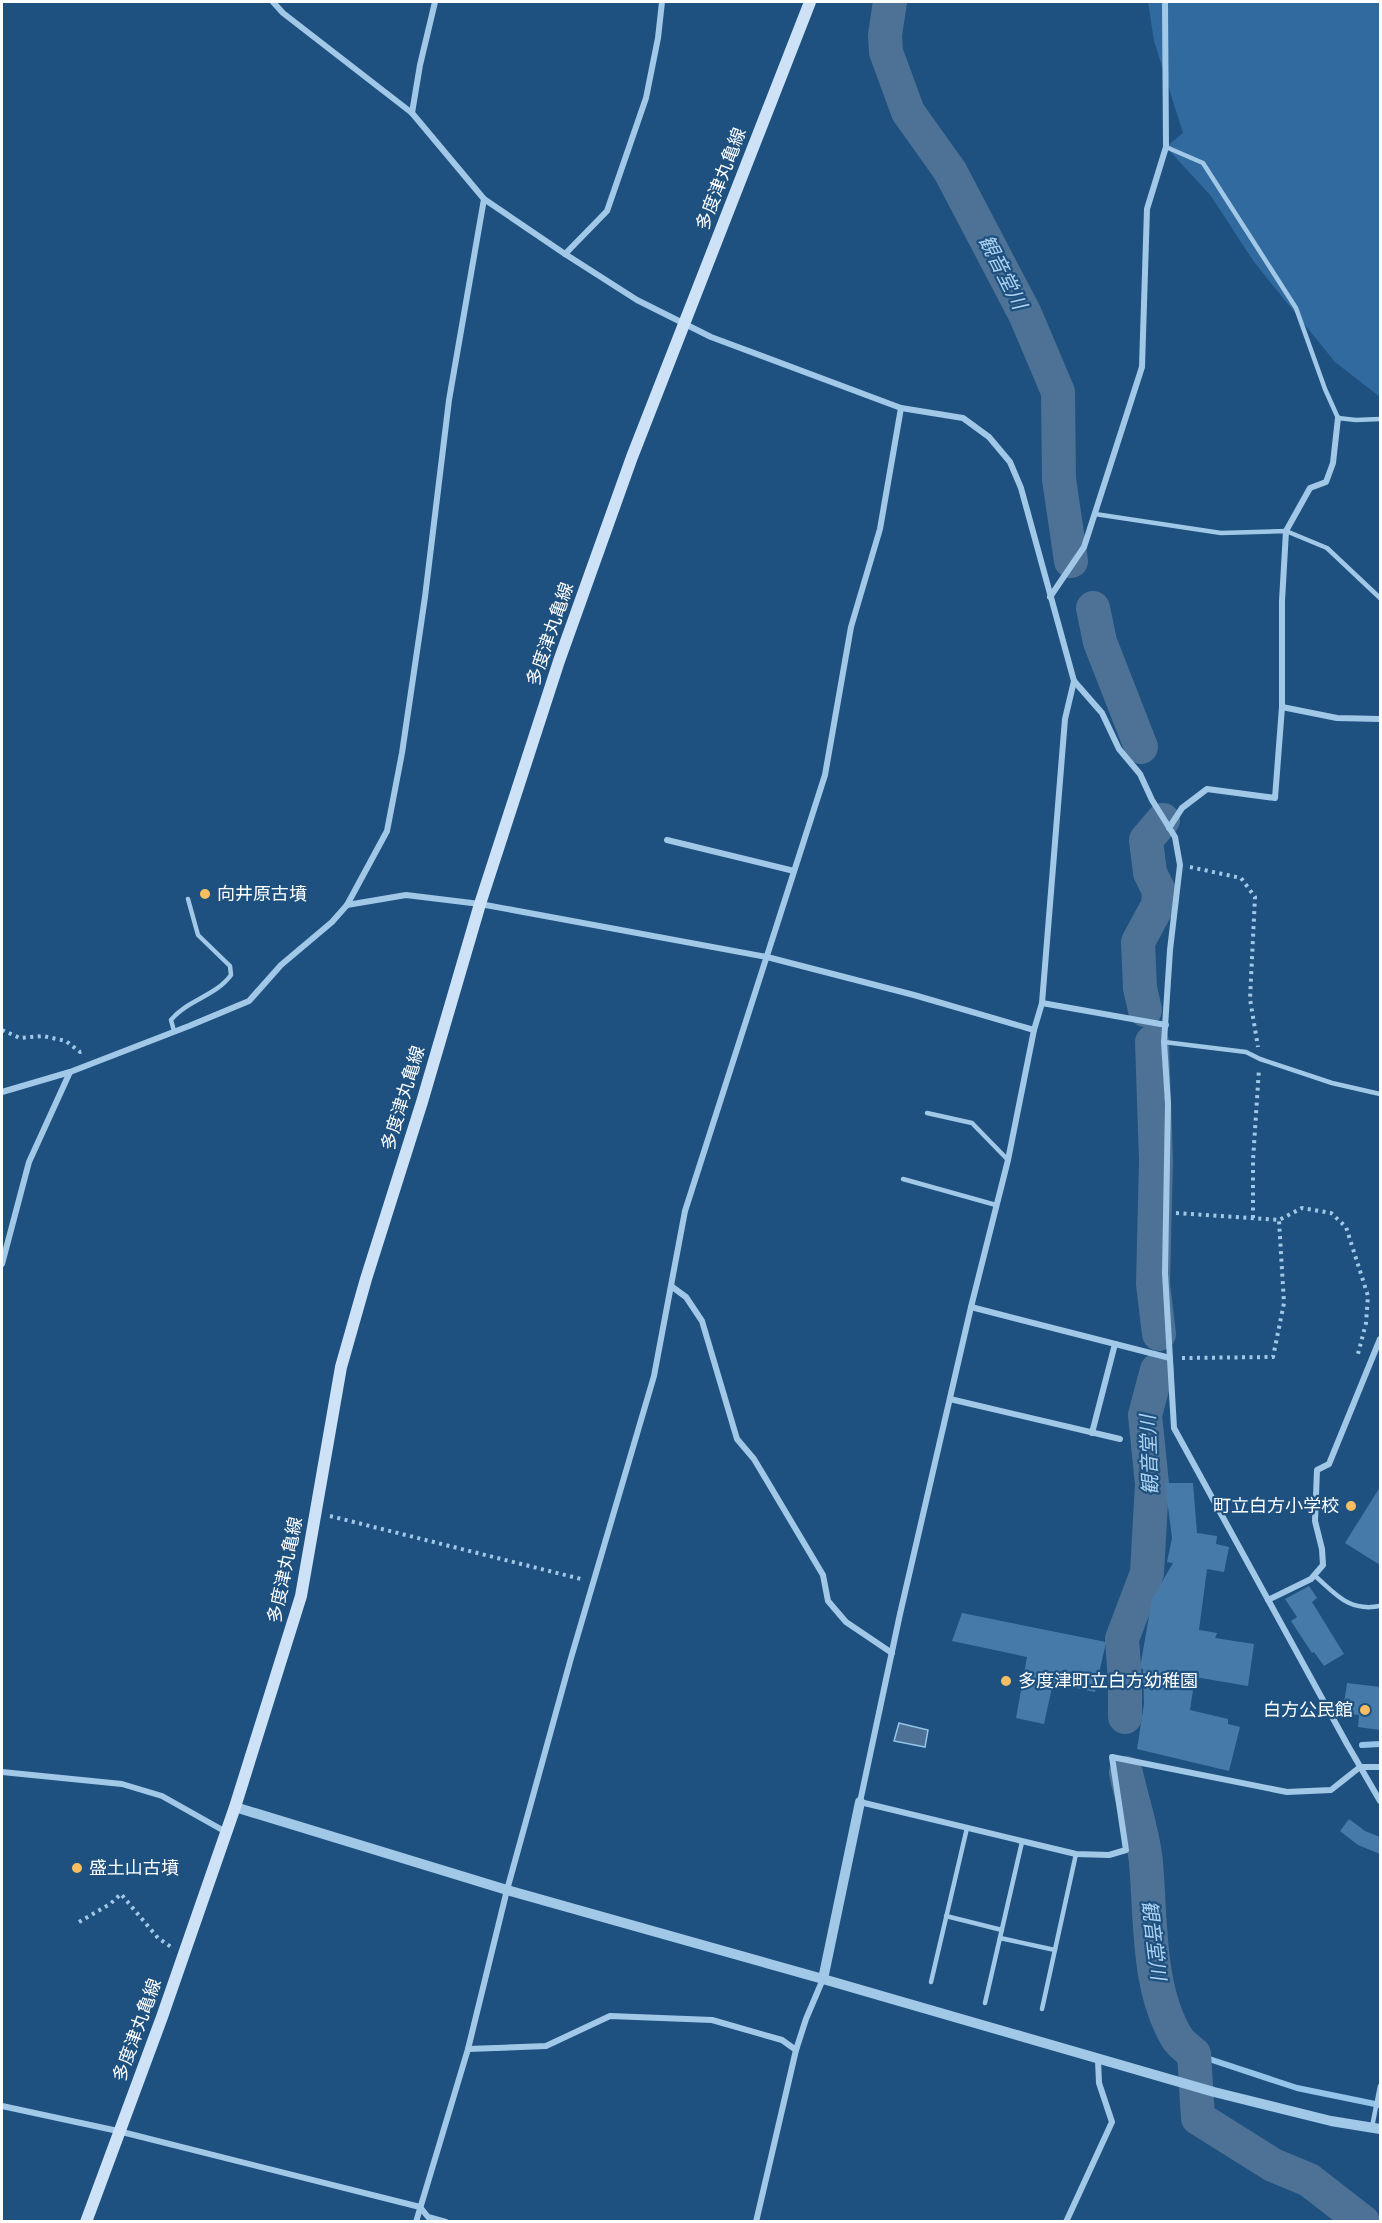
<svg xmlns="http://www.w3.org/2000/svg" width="1382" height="2223" font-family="Commissioner,'Noto Sans JP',sans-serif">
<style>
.green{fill:#316a9e}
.water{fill:#4d7295;stroke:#95c4ea;stroke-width:1.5}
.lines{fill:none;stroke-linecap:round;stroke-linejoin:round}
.stream{stroke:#95c4ea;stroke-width:6}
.river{stroke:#4d7295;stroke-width:34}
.building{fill:#467ba9}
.path{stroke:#a2c8e8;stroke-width:4;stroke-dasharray:3 4.5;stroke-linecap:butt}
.service{stroke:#a2c8e8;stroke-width:4.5}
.minor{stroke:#a2c8e8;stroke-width:6}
.tertiary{stroke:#a2c8e8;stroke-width:10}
.secondary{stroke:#cde2f6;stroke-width:12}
.poi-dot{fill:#f7bf61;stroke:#1e517f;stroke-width:2}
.labels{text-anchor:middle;stroke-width:4.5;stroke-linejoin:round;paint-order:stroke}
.street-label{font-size:18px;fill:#fff;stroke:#1e517f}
.poi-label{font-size:18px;fill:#fff;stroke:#1e517f;text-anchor:start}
.water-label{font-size:20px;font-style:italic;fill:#add1f0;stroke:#1e517f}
</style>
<rect width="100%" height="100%" fill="#1e517f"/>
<!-- green -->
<path class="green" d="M1148 2H1380V397L1335 362 1254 262 1211 196 1166 147 1183 133 1154 41Z"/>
<!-- water -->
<path class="water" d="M899 1723 928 1730 925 1747 894 1741Z"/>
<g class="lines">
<!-- stream -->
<g class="stream">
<path d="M1362 1745 1380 1744"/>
<path d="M1194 2054 1297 2088 1380 2105"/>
</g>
<!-- river -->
<g class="river">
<path d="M890 2 885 35 886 52 908 112 950 171 1025 314 1058 392 1059 479 1071 561"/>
<path d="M1093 608 1100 642 1141 747"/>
<path d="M1145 1010 1140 988 1138 942 1158 905 1159 891 1150 873 1146 840 1163 820"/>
<path d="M1152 1042 1156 1160 1153 1284 1159 1334"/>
<path d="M1125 1717V1681L1122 1639 1147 1573 1152 1484 1145 1415 1157 1370"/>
<path d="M1126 1773C1132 1801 1144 1836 1146 1863 1151 1919 1147 1988 1177 2038 1181 2044 1188 2049 1194 2054L1198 2118 1273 2165 1309 2180 1363 2222"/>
</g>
</g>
<!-- building -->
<g class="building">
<path d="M1165 1483H1193L1197 1533 1217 1536 1216 1544 1229 1547 1224 1572 1207 1569 1199 1630 1217 1633 1215 1638 1254 1644 1248 1686 1195 1677 1190 1710 1228 1719V1724L1240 1727 1229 1771 1137 1749 1144 1704 1143 1669 1140 1668 1152 1599 1173 1563 1167 1562 1172 1538Z"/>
<path d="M1380 1487V1565L1345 1543Z"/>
<path d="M1309 1586 1317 1598 1312 1602 1344 1654 1324 1666 1314 1652 1312 1653 1291 1621 1297 1617 1285 1599Z"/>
<path d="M962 1613 1106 1642 1095 1692 1053 1683 1044 1724 1016 1718 1027 1657 952 1641Z"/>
<path d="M1347 1683 1380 1687V1730L1358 1727 1359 1715 1349 1714 1350 1705 1344 1704Z"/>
<path d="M1349 1819 1365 1831 1380 1837V1854L1358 1845 1340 1831Z"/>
</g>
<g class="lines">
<!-- path -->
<g class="path">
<path d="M1190 867 1241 878 1255 897 1250 999 1258 1047"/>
<path d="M2 1030 20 1038 43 1036 66 1041 80 1052 85 1051"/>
<path d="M1176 1213 1279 1220 1302 1208 1331 1213 1346 1227 1368 1296 1366 1323 1358 1354"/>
<path d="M1253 1218V1160L1259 1069"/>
<path d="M1182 1358 1273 1357 1284 1303 1279 1220"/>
<path d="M330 1516 581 1579"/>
<path d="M79 1922 110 1904 121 1894 158 1938 171 1947"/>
</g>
<!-- service -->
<g class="service">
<path d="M1166 147 1203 163 1296 308 1325 389 1338 418 1356 420 1380 419"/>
<path d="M1095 514 1221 533 1286 531 1327 548 1380 598"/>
<path d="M174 1031 171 1020C187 1000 216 996 231 975L230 966 198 935 188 899"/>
<path d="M1164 1042 1246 1052 1260 1059 1332 1083 1380 1094"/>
<path d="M927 1113 972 1123 1008 1160"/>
<path d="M903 1179 996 1205"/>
<path d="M1314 1575C1336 1594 1348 1612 1380 1606"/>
<path d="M946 1916 1002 1930"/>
<path d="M1000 1938 1055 1950"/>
<path d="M931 1982 967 1828"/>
<path d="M985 2003 1022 1842"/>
<path d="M1042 2009 1076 1854"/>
<path d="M1372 2127 1380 2086"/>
</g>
<!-- minor -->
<g class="minor">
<path d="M273 2 283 13 412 113 484 199 565 254 637 300 711 337 901 408 963 418 989 437 1010 462 1021 488 1074 681 1102 713 1119 749 1140 774 1152 800 1175 837 1180 865 1170 950 1164 1042 1168 1104 1165 1273 1174 1428 1347 1744 1380 1801"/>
<path d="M412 113 420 65 435 2"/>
<path d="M565 254 607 211 646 98 658 38 662 2"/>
<path d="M1050 597 1084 547 1142 367 1147 209 1166 147 1165 2"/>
<path d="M1074 681 1065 719 1042 1003 1034 1030 1008 1160 971 1307 900 1614 860 1802 1076 1854 1109 1855 1126 1850 1112 1757 1287 1792 1331 1790 1360 1767H1380"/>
<path d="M1282 707 1337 718 1380 719"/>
<path d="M1169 828 1182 808 1207 789 1275 798 1282 707V601L1286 531 1310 488 1326 482 1333 463 1338 418"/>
<path d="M667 840 794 871"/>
<path d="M347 905 406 895 480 904 767 957 914 995 1034 1030"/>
<path d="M1042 1003 1166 1025"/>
<path d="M2 1092 70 1072 189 1026 249 1001 281 965 332 922 347 905 387 831 402 753 425 597 449 400 484 199"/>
<path d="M2 1264 29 1162 70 1072"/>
<path d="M671 1286 686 1297 702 1321 737 1439 754 1459 823 1575 828 1601 846 1622 892 1653"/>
<path d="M971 1307 1170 1358"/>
<path d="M950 1399 1120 1439"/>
<path d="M1092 1433 1115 1344"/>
<path d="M1268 1600 1311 1579 1323 1565 1322 1549 1315 1521 1317 1470 1329 1464 1380 1339"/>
<path d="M2 1772 122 1784 162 1796 226 1832"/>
<path d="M468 2049 546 2046 610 2016 712 2020 782 2040 796 2050"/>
<path d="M2 2106 118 2131 420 2207 428 2217 446 2222"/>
<path d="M416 2222 468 2049 507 1890 571 1658 654 1376 685 1211 825 775 851 627 880 529 901 408"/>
<path d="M756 2222 796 2050 806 2019 823 1979"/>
<path d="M1066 2222 1112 2122 1099 2083 1098 2060"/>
</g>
<!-- tertiary -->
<g class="tertiary">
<path d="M860 1802 823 1979 1214 2092 1331 2121 1380 2129"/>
<path d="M235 1807 507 1890 823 1979"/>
</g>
<!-- secondary -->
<path class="secondary" d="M86 2222 162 2017 235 1807 301 1596 341 1367 366 1279 422 1102 480 904 559 661 632 457 810 2"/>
</g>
<!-- markers -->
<g class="poi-dot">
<circle cx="205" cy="894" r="6"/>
<circle cx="1351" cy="1506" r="6"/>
<circle cx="1006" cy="1681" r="6"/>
<circle cx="1365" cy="1710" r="6"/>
<circle cx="77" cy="1868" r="6"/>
</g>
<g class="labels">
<!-- street labels -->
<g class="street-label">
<text transform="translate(721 179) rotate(-69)" y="6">多度津丸亀線</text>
<text transform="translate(550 634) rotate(-71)" y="6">多度津丸亀線</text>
<text transform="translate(403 1098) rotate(-73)" y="6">多度津丸亀線</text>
<text transform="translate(285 1570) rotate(-78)" y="6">多度津丸亀線</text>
<text transform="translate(137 2030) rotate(-70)" y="6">多度津丸亀線</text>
</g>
<!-- poi labels -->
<g class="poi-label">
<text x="217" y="900">向井原古墳</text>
<text x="1339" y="1512" text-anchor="end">町立白方小学校</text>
<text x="1018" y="1687">多度津町立白方幼稚園</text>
<text x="1353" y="1716" text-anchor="end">白方公民館</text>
<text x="89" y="1874">盛土山古墳</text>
</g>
<!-- water labels -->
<g class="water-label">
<text transform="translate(1003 272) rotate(63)" y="7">観音堂川</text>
<text transform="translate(1149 1455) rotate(-92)" y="7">観音堂川</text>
<text transform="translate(1154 1940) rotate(83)" y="7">観音堂川</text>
</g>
</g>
<!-- border -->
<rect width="1382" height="2223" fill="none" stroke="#ffffff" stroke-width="6"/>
</svg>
